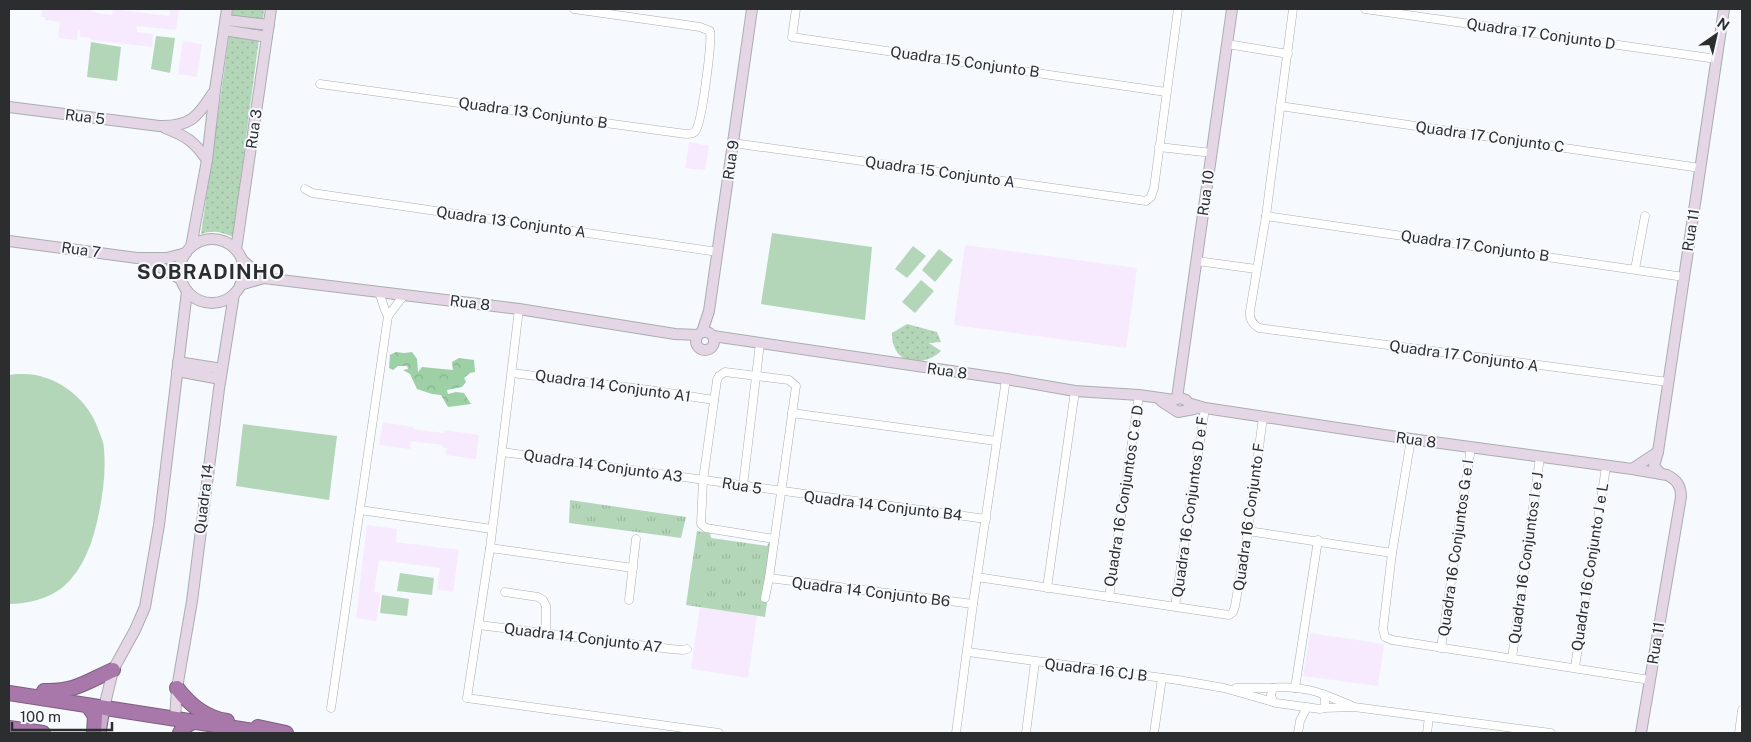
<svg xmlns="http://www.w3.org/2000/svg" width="1751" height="742" font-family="'Public Sans',sans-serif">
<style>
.education{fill:#f7eafe}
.grass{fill:url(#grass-dots)}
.forest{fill:url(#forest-crowns)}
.park{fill:url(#park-tufts)}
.garden{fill:#b4d6b8}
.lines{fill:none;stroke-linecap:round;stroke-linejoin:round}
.street-casing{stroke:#aaadb1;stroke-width:9}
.secondary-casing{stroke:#aaadb1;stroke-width:12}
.primary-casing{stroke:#7c5e7f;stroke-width:13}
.highway-casing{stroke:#7c5e7f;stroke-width:16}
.street{stroke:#fff;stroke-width:8}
.secondary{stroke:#e5d6e6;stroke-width:10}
.primary{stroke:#cbaecd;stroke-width:11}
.highway{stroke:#a878ab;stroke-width:14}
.labels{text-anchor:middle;stroke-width:4;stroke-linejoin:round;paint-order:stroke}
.street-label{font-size:15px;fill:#2b2d2e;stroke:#f6f9fe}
.district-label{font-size:20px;font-weight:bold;letter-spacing:1px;fill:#2b2d2e;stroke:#f6f9fe}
</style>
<defs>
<pattern id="grass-dots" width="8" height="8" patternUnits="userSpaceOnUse" patternTransform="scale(1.25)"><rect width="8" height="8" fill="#b4d6b8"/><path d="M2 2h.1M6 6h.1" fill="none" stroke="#9bb89e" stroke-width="1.8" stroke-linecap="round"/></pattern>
<pattern id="forest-crowns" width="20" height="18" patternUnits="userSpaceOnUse" patternTransform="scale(1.25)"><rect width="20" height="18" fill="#9dd0a4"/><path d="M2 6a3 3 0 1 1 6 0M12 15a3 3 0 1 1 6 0" fill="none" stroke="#87b38e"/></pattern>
<pattern id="park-tufts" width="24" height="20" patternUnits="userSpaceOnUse" patternTransform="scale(1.25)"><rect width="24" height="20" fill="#b4d6b8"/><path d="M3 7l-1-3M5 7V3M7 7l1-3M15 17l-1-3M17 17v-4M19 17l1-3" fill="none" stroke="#9bb89e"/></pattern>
</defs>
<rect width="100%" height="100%" fill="#f6f9fe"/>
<!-- education -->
<g class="education">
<path d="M42 9H80V10L84 11V9H92V12L112 15 113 9 169 16 170 10 158 9H179L176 30 137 26V32L153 34 152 47 91 40V38L80 37V30L78 29 77 40 58 38 60 22 45 20V17H41Z"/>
<path d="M183 41 202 44 197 77 178 74Z"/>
<path d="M689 142 709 146 705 170 685 168Z"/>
<path d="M965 245 1137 268 1126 348 954 325Z"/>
<path d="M383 422 413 427V429L444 433 445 430 479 435 476 459 446 455 447 448H443V445L411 441 410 449 379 445Z"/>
<path d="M367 525 397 529 396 542 459 550 453 592 437 589 440 568 379 560 374 592 381 593 376 621 356 618Z"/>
<path d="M700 607 757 616 748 678 691 669Z"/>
<path d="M1310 633 1384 644 1378 686 1303 676Z"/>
</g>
<!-- grass -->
<g class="grass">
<path d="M233 9H264L263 20 232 16Z"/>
<path d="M231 35 259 39 233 237C221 232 214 230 201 234L229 37Z"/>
<path d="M907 324 937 332 941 342 929 343 941 351C928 364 901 367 894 346 892 342 892 337 892 333Z"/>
</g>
<!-- forest -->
<path class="forest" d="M396 352 404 353 412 352 417 359 418 372 422 367 453 370 452 362 459 358 474 360 475 372 470 373 464 378 466 382 462 387 447 390 448 394 456 392 464 393 471 404 448 407 441 395 432 394 417 389 410 374 403 370 408 369 407 366H398L393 370 389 368 390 355Z"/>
<!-- park -->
<g class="park">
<path d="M570 500 686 517 681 538 569 523Z"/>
<path d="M697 531 710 533 711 538 767 546 770 541 775 548 765 617 686 605Z"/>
</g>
<!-- garden -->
<g class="garden">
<path d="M156 36 175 38 170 73 151 69Z"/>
<path d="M91 42 121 47 117 81 87 77Z"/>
<path d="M772 233 872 247 865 320 761 304Z"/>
<path d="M913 246 926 256 907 278 895 269Z"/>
<path d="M939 249 953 260 935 282 922 270Z"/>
<path d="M921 280 934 291 915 313 902 302Z"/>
<path d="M17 374C24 374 32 374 40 376 69 384 91 405 100 434 102 439 104 444 104 449 106 471 103 495 98 517 93 542 83 570 63 587 48 599 27 604 9 604V375Z"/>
<path d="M243 424 337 436 329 500 236 486Z"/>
<path d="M691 571 721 577V591L689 586Z"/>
<path d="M400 573 434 578 432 595 397 591Z"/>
<path d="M382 595 409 599 407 616 380 613Z"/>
</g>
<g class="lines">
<!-- street casing -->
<g class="street-casing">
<g id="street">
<path d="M796 9 792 37 1166 92"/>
<path d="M1293 9 1266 216 1250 311C1249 319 1252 324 1259 328L1668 382"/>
<path d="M1365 9 1717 59"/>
<path d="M1227 44 1288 54"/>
<path d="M320 84 686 134C690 134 694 134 696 130 702 121 712 43 710 31L700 27 574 9"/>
<path d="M1280 106 1700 168"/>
<path d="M733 143 1146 201 1151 197 1154 188 1178 9"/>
<path d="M1159 147 1212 153"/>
<path d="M305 189 312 193 718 252"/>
<path d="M1266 216 1684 277"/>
<path d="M1197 261 1256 269"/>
<path d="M1635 269 1645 216"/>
<path d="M379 292 385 310 388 316"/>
<path d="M519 309 490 548 467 698 719 733"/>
<path d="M388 316 404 295"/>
<path d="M512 373 649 390 714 400"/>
<path d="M792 413 996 441"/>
<path d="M1411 439 1392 553 1383 629 1385 637 1392 640 1650 680"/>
<path d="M502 452C664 474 825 498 986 519"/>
<path d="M743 486 760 343"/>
<path d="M360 510 492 529"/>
<path d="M1248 531 1392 553"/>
<path d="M490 548 633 568"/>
<path d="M977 577 1229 615 1233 612 1235 606 1248 531 1263 417"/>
<path d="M769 578 973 604"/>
<path d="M1047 588 1075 391"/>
<path d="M505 592 538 597 543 600 546 606V633"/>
<path d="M1109 597 1139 395"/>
<path d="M765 598 769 578 796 386 789 380 725 372 719 376 717 380 703 480 701 524 706 528 774 539"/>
<path d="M629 600 636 539"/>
<path d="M1175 606 1205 408"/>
<path d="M479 625 671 649 683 650 687 649"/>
<path d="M1441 648 1471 447"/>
<path d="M968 652 1178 680 1224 688 1273 702"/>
<path d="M1512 658 1540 457"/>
<path d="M1575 667 1606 467"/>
<path d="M1236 688H1273"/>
<path d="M1273 688C1284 686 1317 689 1325 696V705L1324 708 1320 709 1276 703 1273 702 1271 695Z"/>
<path d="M1295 688 1318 540"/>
<path d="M1323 694 1350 705"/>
<path d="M331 708 388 316"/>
<path d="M1324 708 1354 707 1551 733"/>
<path d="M956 733 973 604 1006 379"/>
<path d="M1026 733 1035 662"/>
<path d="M1154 733 1162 678"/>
<path d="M1298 733 1300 721 1307 707"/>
<path d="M1427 733 1429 717"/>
<path d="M1739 733 1742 710"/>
</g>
</g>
<!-- secondary casing -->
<g class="secondary-casing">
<g id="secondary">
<path d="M226 20 269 25"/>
<path d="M224 30 267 37"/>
<path d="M9 107 159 126C189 127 197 118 213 93"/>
<path d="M165 128C186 136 194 141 207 160"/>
<circle cx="212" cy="271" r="32"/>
<path d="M9 241 137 258H167L186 253"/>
<path d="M191 247 207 160 215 90 227 9"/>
<path d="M236 250 271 9"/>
<path d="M242 260 264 278"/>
<path d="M145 261 162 268 182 280"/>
<path d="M240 285 264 278 519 309 675 334 698 335"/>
<circle cx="705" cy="341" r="9"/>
<path d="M702 332 709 311 752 9"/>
<path d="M713 336 1006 379 1075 391 1139 395 1174 400 1180 398 1186 400"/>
<path d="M178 362 222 369"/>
<path d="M177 371 220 379"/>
<path d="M1177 398 1232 9"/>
<path d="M1161 401 1178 412 1199 408"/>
<path d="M1188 403 1205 408 1411 439 1632 469 1667 475C1677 480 1681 486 1681 497L1641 733"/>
<path d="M1632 469 1658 452"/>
<path d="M1661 474 1654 466 1658 452 1724 9"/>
<path d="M104 708 113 670 135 630 145 607 159 525 187 291"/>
<path d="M175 719 177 688 192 601 219 389 234 294"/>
</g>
</g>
<!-- primary casing -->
<g class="primary-casing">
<path id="primary" d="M100 733 104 708"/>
</g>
<!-- highway casing -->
<g class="highway-casing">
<g id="highway">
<path d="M177 688C189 704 206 718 227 721"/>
<path d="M44 691C75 692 86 682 113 670"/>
<path d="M9 693 267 733"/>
<path d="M88 706 95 716 94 733"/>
<path d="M258 727 286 733"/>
<path d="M9 728 43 733"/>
<path d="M180 733 184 727 193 722"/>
</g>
</g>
<!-- street -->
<use href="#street" class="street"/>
<!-- secondary -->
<use href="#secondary" class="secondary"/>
<!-- primary -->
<use href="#primary" class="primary"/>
<!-- highway -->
<use href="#highway" class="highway"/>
</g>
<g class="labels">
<!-- street labels -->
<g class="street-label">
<text transform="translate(1541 34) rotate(8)" y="5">Quadra 17 Conjunto D</text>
<text transform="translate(965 62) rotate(8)" y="5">Quadra 15 Conjunto B</text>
<text transform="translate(533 113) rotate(8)" y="5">Quadra 13 Conjunto B</text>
<text transform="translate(85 117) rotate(7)" y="5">Rua 5</text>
<text transform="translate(254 129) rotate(-82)" y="5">Rua 3</text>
<text transform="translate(1490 137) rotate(8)" y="5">Quadra 17 Conjunto C</text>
<text transform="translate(731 160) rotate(-82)" y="5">Rua 9</text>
<text transform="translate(940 172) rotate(8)" y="5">Quadra 15 Conjunto A</text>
<text transform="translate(1206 193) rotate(-82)" y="5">Rua 10</text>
<text transform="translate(511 222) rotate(8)" y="5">Quadra 13 Conjunto A</text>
<text transform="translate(1691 230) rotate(-81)" y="5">Rua 11</text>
<text transform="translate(1475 246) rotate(8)" y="5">Quadra 17 Conjunto B</text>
<text transform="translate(81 250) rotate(8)" y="5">Rua 7</text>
<text transform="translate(470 303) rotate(7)" y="5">Rua 8</text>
<text transform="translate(1464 356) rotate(8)" y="5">Quadra 17 Conjunto A</text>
<text transform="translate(947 371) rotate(8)" y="5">Rua 8</text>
<text transform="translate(613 386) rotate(8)" y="5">Quadra 14 Conjunto A1</text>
<text transform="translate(1416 440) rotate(8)" y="5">Rua 8</text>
<text transform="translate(603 466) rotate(8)" y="5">Quadra 14 Conjunto A3</text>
<text transform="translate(742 486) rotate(9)" y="5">Rua 5</text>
<text transform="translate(1124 496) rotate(-81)" y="5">Quadra 16 Conjuntos C e D</text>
<text transform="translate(204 499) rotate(-83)" y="5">Quadra 14</text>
<text transform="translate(883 506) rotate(7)" y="5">Quadra 14 Conjunto B4</text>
<text transform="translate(1190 507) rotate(-82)" y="5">Quadra 16 Conjuntos D e F</text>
<text transform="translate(1249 517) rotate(-82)" y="5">Quadra 16 Conjunto F</text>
<text transform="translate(1456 548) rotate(-82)" y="5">Quadra 16 Conjuntos G e I</text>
<text transform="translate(1526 558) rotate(-82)" y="5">Quadra 16 Conjuntos I e J</text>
<text transform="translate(1590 567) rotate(-81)" y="5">Quadra 16 Conjunto J e L</text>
<text transform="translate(871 592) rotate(7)" y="5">Quadra 14 Conjunto B6</text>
<text transform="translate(583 638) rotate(7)" y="5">Quadra 14 Conjunto A7</text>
<text transform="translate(1656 643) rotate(-81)" y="5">Rua 11</text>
<text transform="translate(1096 670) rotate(7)" y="5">Quadra 16 CJ B</text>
</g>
<!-- district labels -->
<g class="district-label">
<text x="211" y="279">SOBRADINHO</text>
</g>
</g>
<!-- border -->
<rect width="1751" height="742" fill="none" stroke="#2b2d2e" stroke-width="20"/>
<!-- north arrow -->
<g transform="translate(1716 35) rotate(34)" stroke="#f6f9fe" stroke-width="4" paint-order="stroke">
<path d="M0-4L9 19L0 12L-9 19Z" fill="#2b2d2e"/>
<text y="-8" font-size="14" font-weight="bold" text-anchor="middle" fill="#2b2d2e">N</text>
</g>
<!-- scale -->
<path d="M12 722v8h100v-8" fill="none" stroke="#2b2d2e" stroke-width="2.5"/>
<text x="20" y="722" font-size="15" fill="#2b2d2e" stroke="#f6f9fe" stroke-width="4" paint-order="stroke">100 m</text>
</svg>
